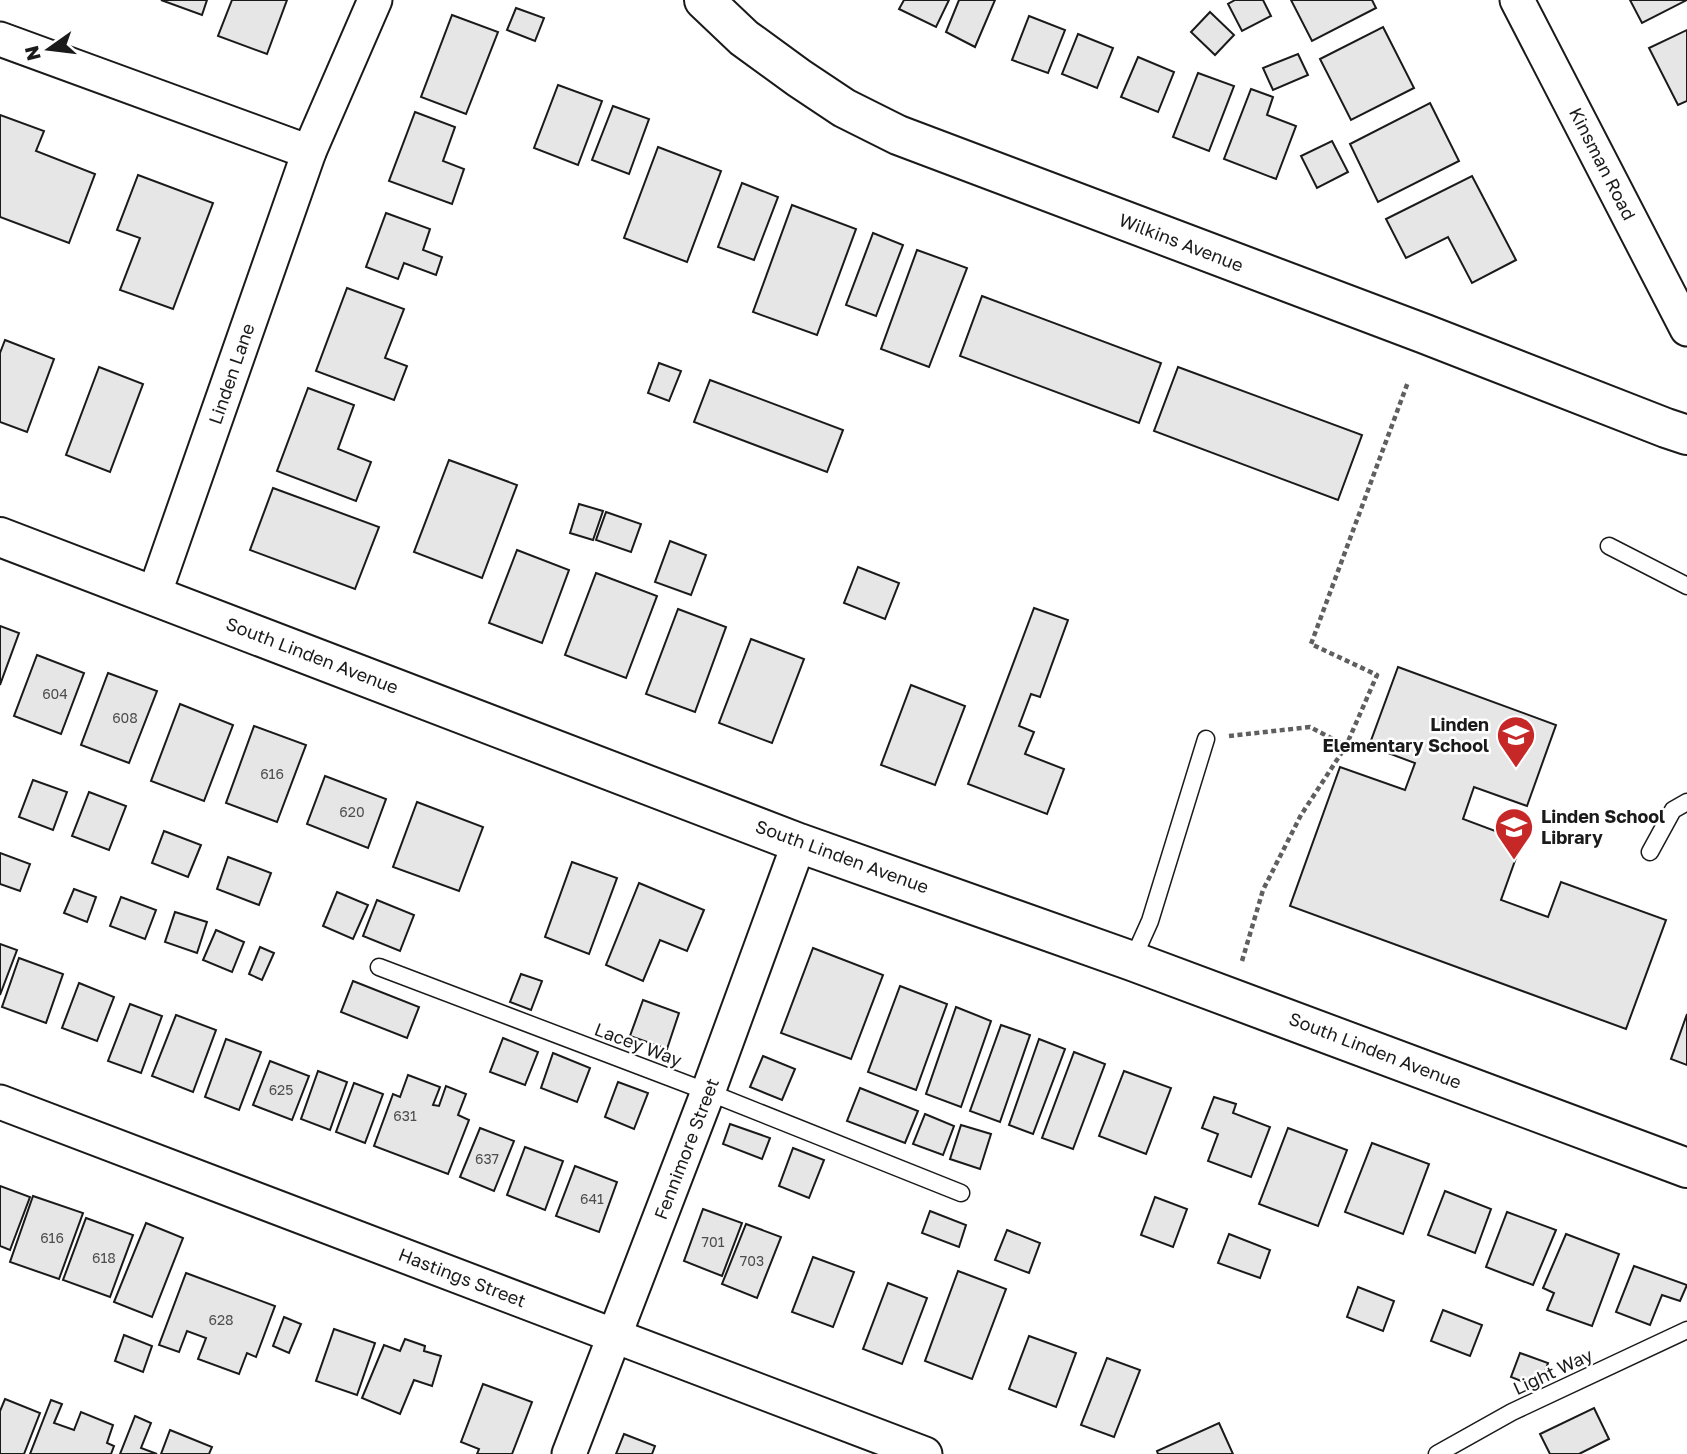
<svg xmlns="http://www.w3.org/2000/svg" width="1687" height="1454" font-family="'Golos Text',sans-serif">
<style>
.building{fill:#e6e6e6;stroke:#1a1a1a;stroke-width:2}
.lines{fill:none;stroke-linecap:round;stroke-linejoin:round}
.service-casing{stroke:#1a1a1a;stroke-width:19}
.minor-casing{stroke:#1a1a1a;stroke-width:37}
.tertiary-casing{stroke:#1a1a1a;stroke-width:42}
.secondary-casing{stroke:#1a1a1a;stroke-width:42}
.path{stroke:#5f5f5f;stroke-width:4.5;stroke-dasharray:5 3.5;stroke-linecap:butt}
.service{stroke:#fff;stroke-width:16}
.minor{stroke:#fff;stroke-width:33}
.tertiary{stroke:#fff;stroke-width:38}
.secondary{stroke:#fff;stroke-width:38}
.labels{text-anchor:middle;stroke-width:5;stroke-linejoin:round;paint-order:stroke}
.number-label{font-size:14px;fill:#4d4d4d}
.street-label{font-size:18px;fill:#1a1a1a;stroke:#fff}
.poi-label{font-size:18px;font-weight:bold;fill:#1a1a1a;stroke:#fff;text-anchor:end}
</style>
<rect width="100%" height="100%" fill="#fff"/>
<!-- building -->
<g class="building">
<path d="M161 0H207L202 15Z"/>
<path d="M232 0H287L267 54 218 36Z"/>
<path d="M904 0H949L936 27 899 9Z"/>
<path d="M959 0H995L975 47 946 32Z"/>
<path d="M1235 0H1263L1271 16 1242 31 1228 4Z"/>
<path d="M1291 0H1372L1376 8 1312 41Z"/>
<path d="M1630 0H1687L1642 23Z"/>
<path d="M516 8 544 18 535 41 507 30Z"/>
<path d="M1210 12 1234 35 1215 55 1191 32Z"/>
<path d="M452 15 498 32 466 114 421 97Z"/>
<path d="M1029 16 1065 30 1048 73 1012 60Z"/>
<path d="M1383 27 1414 88 1351 120 1320 59Z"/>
<path d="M1687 30V101L1678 105 1649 48Z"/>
<path d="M1078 34 1113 48 1097 88 1062 74Z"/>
<path d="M1298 54 1308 75 1273 90 1263 68Z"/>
<path d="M1138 57 1174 72 1158 112 1121 97Z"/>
<path d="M1198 73 1234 86 1209 151 1173 137Z"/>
<path d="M558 85 602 101 578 165 534 148Z"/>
<path d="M1251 89 1273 97 1267 115 1296 126 1276 179 1224 159Z"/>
<path d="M1430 103 1459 161 1378 202 1350 144Z"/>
<path d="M613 106 649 119 629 174 592 160Z"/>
<path d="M415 112 455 127 443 161 464 169 452 204 389 181Z"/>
<path d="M0 115 44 131 36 151 95 174 69 243 0 217Z"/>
<path d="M1332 141 1348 172 1317 188 1301 156Z"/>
<path d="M658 147 721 171 687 262 624 238Z"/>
<path d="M138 175 213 203 173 309 120 290 140 238 117 230Z"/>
<path d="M1472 176 1516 260 1472 283 1448 237 1406 258 1386 219Z"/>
<path d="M742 183 778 197 754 260 718 247Z"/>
<path d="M792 205 856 229 817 335 753 312Z"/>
<path d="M386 213 430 229 423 250 442 257 436 275 404 263 398 279 366 267Z"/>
<path d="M873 233 903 245 876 316 846 305Z"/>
<path d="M917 250 967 268 929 367 881 349Z"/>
<path d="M347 288 404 309 385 358 407 366 394 400 316 371Z"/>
<path d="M982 296 1161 363 1139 423 960 356Z"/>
<path d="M5 340 54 359 27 432 0 422V353Z"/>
<path d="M659 363 681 371 669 401 648 393Z"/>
<path d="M99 367 143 384 110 472 66 455Z"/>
<path d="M1178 367 1362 435 1338 500 1154 431Z"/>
<path d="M710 380 843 430 827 472 694 422Z"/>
<path d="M308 388 354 405 338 449 371 462 356 501 277 471Z"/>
<path d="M449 460 517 485 482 578 414 552Z"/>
<path d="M273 488 379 527 355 589 250 550Z"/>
<path d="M579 504 603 511 593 540 570 533Z"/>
<path d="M606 512 641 524 631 552 596 540Z"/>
<path d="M670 541 706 555 691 595 655 582Z"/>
<path d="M517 550 569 570 542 643 489 623Z"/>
<path d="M858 567 899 583 885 619 844 603Z"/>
<path d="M596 573 657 596 626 678 565 655Z"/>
<path d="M1034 608 1068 620 1040 697 1031 694 1019 726 1034 732 1025 754 1064 769 1047 814 968 784Z"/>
<path d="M678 609 726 627 695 712 646 694Z"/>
<path d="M0 626 19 633 0 685Z"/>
<path d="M751 639 804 659 772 743 719 723Z"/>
<path d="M37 655 84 673 61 734 14 716Z"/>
<path d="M1398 667 1556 725 1527 806 1474 787 1463 819 1522 841 1501 900 1548 917 1561 882 1666 920 1626 1029 1290 906 1340 767 1405 790 1415 763 1369 746Z"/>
<path d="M108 673 157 691 129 763 81 745Z"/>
<path d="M911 685 965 706 935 785 881 765Z"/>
<path d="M180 704 233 725 204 801 151 781Z"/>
<path d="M254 726 306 745 277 822 226 803Z"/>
<path d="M325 776 386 799 368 848 307 824Z"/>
<path d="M33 780 67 792 53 830 19 817Z"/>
<path d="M89 792 126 806 109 850 72 836Z"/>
<path d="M417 802 483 827 459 891 393 867Z"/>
<path d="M164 831 201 845 188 877 152 863Z"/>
<path d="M0 853 30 864 20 891 0 884Z"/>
<path d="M228 857 271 873 259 905 217 889Z"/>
<path d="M572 862 617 878 589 954 545 937Z"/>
<path d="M639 883 704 910 687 951 660 940 643 981 606 965Z"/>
<path d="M74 889 96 897 87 922 64 913Z"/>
<path d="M337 892 368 905 353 939 323 926Z"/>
<path d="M121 897 156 910 145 939 110 926Z"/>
<path d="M377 900 414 915 400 951 363 936Z"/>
<path d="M175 912 207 922 197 953 165 942Z"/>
<path d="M216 930 244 942 232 972 203 960Z"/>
<path d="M0 944 17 950 0 995Z"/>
<path d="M260 947 274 953 262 980 249 974Z"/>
<path d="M813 948 883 975 851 1059 781 1033Z"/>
<path d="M19 958 63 974 46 1023 2 1007Z"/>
<path d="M521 974 542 981 531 1010 510 1002Z"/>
<path d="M353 981 419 1007 407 1038 341 1012Z"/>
<path d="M79 983 114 997 97 1041 62 1028Z"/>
<path d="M900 986 947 1004 916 1090 868 1072Z"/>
<path d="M643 1000 679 1013 667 1049 630 1036Z"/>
<path d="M130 1004 162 1016 141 1073 108 1061Z"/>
<path d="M956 1007 991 1021 961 1107 926 1094Z"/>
<path d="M1687 1014V1065L1671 1059Z"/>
<path d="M176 1015 216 1030 193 1092 152 1076Z"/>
<path d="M1001 1025 1030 1035 1000 1122 970 1111Z"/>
<path d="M503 1038 538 1052 525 1085 490 1072Z"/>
<path d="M226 1039 261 1052 239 1110 205 1097Z"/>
<path d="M1039 1039 1065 1049 1033 1134 1009 1125Z"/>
<path d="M1074 1052 1105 1064 1073 1149 1042 1138Z"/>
<path d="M553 1053 590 1068 577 1102 541 1088Z"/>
<path d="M763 1056 795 1069 782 1100 750 1087Z"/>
<path d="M270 1061 309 1076 292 1120 253 1105Z"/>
<path d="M318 1071 347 1082 330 1130 301 1119Z"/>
<path d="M1124 1071 1171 1088 1146 1154 1099 1136Z"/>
<path d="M408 1075 440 1087 433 1105 439 1106 446 1086 466 1094 458 1115 469 1120 448 1174 374 1146 393 1094 400 1097Z"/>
<path d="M618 1082 648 1093 634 1129 605 1117Z"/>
<path d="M354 1083 383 1094 365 1143 336 1132Z"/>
<path d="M860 1088 918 1111 905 1143 847 1121Z"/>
<path d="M1214 1097 1236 1104 1233 1113 1270 1127 1251 1177 1208 1161 1218 1134 1202 1128Z"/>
<path d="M925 1114 954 1126 943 1155 913 1144Z"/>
<path d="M730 1124 770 1138 762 1159 723 1144Z"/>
<path d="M961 1125 991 1134 980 1169 950 1159Z"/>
<path d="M480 1128 514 1141 494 1191 460 1177Z"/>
<path d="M1288 1128 1347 1150 1318 1226 1259 1204Z"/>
<path d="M1372 1143 1429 1164 1403 1234 1345 1212Z"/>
<path d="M525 1147 563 1161 545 1210 507 1195Z"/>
<path d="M793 1148 824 1160 809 1198 779 1186Z"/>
<path d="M575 1166 617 1182 599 1232 556 1216Z"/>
<path d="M0 1186 30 1197 10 1250 0 1246Z"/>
<path d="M1445 1191 1491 1209 1475 1253 1428 1235Z"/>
<path d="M33 1196 83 1213 59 1279 10 1262Z"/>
<path d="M1155 1197 1187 1209 1173 1247 1141 1235Z"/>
<path d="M703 1209 742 1223 722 1276 684 1261Z"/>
<path d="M930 1211 966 1225 959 1247 922 1233Z"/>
<path d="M1507 1212 1556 1230 1533 1285 1486 1267Z"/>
<path d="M86 1218 133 1235 110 1297 63 1280Z"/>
<path d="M146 1223 183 1238 152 1317 114 1302Z"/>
<path d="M746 1224 781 1237 757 1298 722 1284Z"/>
<path d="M1007 1230 1040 1243 1029 1273 995 1260Z"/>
<path d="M1229 1234 1270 1250 1260 1278 1218 1263Z"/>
<path d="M1566 1234 1619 1254 1592 1326 1547 1310 1554 1293 1543 1288Z"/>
<path d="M813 1257 854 1272 833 1327 792 1312Z"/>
<path d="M1634 1266 1687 1285 1680 1301 1662 1295 1650 1325 1616 1312Z"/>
<path d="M958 1271 1006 1289 972 1379 925 1361Z"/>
<path d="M186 1273 275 1306 256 1357 247 1353 239 1374 198 1359 206 1338 187 1331 179 1352 159 1345Z"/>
<path d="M888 1283 927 1298 902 1364 863 1349Z"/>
<path d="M1358 1287 1394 1301 1383 1331 1347 1317Z"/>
<path d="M1443 1310 1482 1325 1470 1356 1431 1341Z"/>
<path d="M284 1317 301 1324 289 1353 273 1346Z"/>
<path d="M334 1329 375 1343 357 1395 316 1381Z"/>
<path d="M124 1335 152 1346 143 1372 115 1361Z"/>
<path d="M1029 1336 1076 1353 1056 1407 1009 1389Z"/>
<path d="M405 1339 425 1346 424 1351 441 1356 432 1386 414 1380 400 1414 362 1398 384 1345 400 1351Z"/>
<path d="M1520 1353 1548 1363 1539 1388 1511 1377Z"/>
<path d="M1107 1358 1140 1370 1114 1437 1081 1425Z"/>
<path d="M483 1384 532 1402 512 1454H477L479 1449 461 1442Z"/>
<path d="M5 1399 40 1413 24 1454H0V1411Z"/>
<path d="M51 1400 62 1404 54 1423 74 1430 81 1412 113 1425 107 1443 114 1446 111 1454H30Z"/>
<path d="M1594 1408 1609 1439 1579 1454H1550L1540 1434Z"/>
<path d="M135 1416 151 1423 141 1448 157 1454H120Z"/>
<path d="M1219 1423 1233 1454H1158L1157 1451Z"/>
<path d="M170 1430 212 1447 209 1454H161Z"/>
<path d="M624 1434 655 1446 652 1454H616Z"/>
</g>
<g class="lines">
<!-- service casing -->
<g class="service-casing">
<g id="service">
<path d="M1609 546 1687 586"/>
<path d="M1650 852 1673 810 1687 802"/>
<path d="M1132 961 1150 921 1206 739"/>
<path d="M379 967 708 1092 961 1193"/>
<path d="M1437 1454 1512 1412 1687 1330"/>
</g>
</g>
<!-- minor casing -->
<g class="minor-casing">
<g id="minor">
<path d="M1517 0 1687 329"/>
<path d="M0 39 309 152"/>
<path d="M154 595 309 152 375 0"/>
<path d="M0 1102 925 1454"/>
<path d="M569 1454 708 1092 799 843"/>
</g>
</g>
<!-- tertiary casing -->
<g class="tertiary-casing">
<path id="tertiary" d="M0 537 799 843 1132 961 1687 1168"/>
</g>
<!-- secondary casing -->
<g class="secondary-casing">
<path id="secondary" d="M704 0 744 38 799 78 844 108 898 135 1425 334 1666 428 1687 435"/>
</g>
<!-- path -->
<g class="path">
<path d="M1229 736 1310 727 1346 746"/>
<path d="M1242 961 1263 890 1301 815 1346 746 1377 675 1311 644 1408 382"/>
</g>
<!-- service -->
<use href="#service" class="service"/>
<!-- minor -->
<use href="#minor" class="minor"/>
<!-- tertiary -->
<use href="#tertiary" class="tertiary"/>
<!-- secondary -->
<use href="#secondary" class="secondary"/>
</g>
<!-- icons -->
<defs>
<g id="school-pin" transform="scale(2.0125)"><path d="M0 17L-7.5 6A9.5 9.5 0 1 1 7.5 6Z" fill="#c62828" stroke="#fff"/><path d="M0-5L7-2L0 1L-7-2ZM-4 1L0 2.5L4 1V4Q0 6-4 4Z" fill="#fff"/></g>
</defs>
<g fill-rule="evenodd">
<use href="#school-pin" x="1516" y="735"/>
<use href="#school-pin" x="1514" y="827"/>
</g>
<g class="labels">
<!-- number labels -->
<g class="number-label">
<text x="55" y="699">604</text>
<text x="125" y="723">608</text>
<text x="272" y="779">616</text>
<text x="352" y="817">620</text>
<text x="281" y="1095">625</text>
<text x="405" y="1121">631</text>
<text x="487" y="1164">637</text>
<text x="592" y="1204">641</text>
<text x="52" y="1243">616</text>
<text x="713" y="1247">701</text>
<text x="104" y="1263">618</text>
<text x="752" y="1266">703</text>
<text x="221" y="1325">628</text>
</g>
<!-- street labels -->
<g class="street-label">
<text transform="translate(1602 164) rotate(63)" y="6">Kinsman Road</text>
<text transform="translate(1181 243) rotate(21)" y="6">Wilkins Avenue</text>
<text transform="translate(232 374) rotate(-71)" y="6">Linden Lane</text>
<text transform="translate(312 656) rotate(21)" y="6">South Linden Avenue</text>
<text transform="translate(842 857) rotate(20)" y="6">South Linden Avenue</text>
<text transform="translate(638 1045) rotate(21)" y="6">Lacey Way</text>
<text transform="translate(1375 1051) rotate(21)" y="6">South Linden Avenue</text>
<text transform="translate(687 1149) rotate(-69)" y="6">Fennimore Street</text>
<text transform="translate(462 1278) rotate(21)" y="6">Hastings Street</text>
<text transform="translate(1553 1372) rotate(-25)" y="6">Light Way</text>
</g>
<!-- poi labels -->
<g class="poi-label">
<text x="1489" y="731">Linden<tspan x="1489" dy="21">Elementary School</tspan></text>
<text x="1541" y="823" text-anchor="start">Linden School<tspan x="1541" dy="21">Library</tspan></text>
</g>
</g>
<!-- north arrow -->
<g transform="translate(49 49) rotate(256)" stroke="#ffffff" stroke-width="5" paint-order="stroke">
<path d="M0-5L12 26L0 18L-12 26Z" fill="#1a1a1a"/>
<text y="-10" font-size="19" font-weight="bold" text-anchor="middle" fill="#1a1a1a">N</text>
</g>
</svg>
